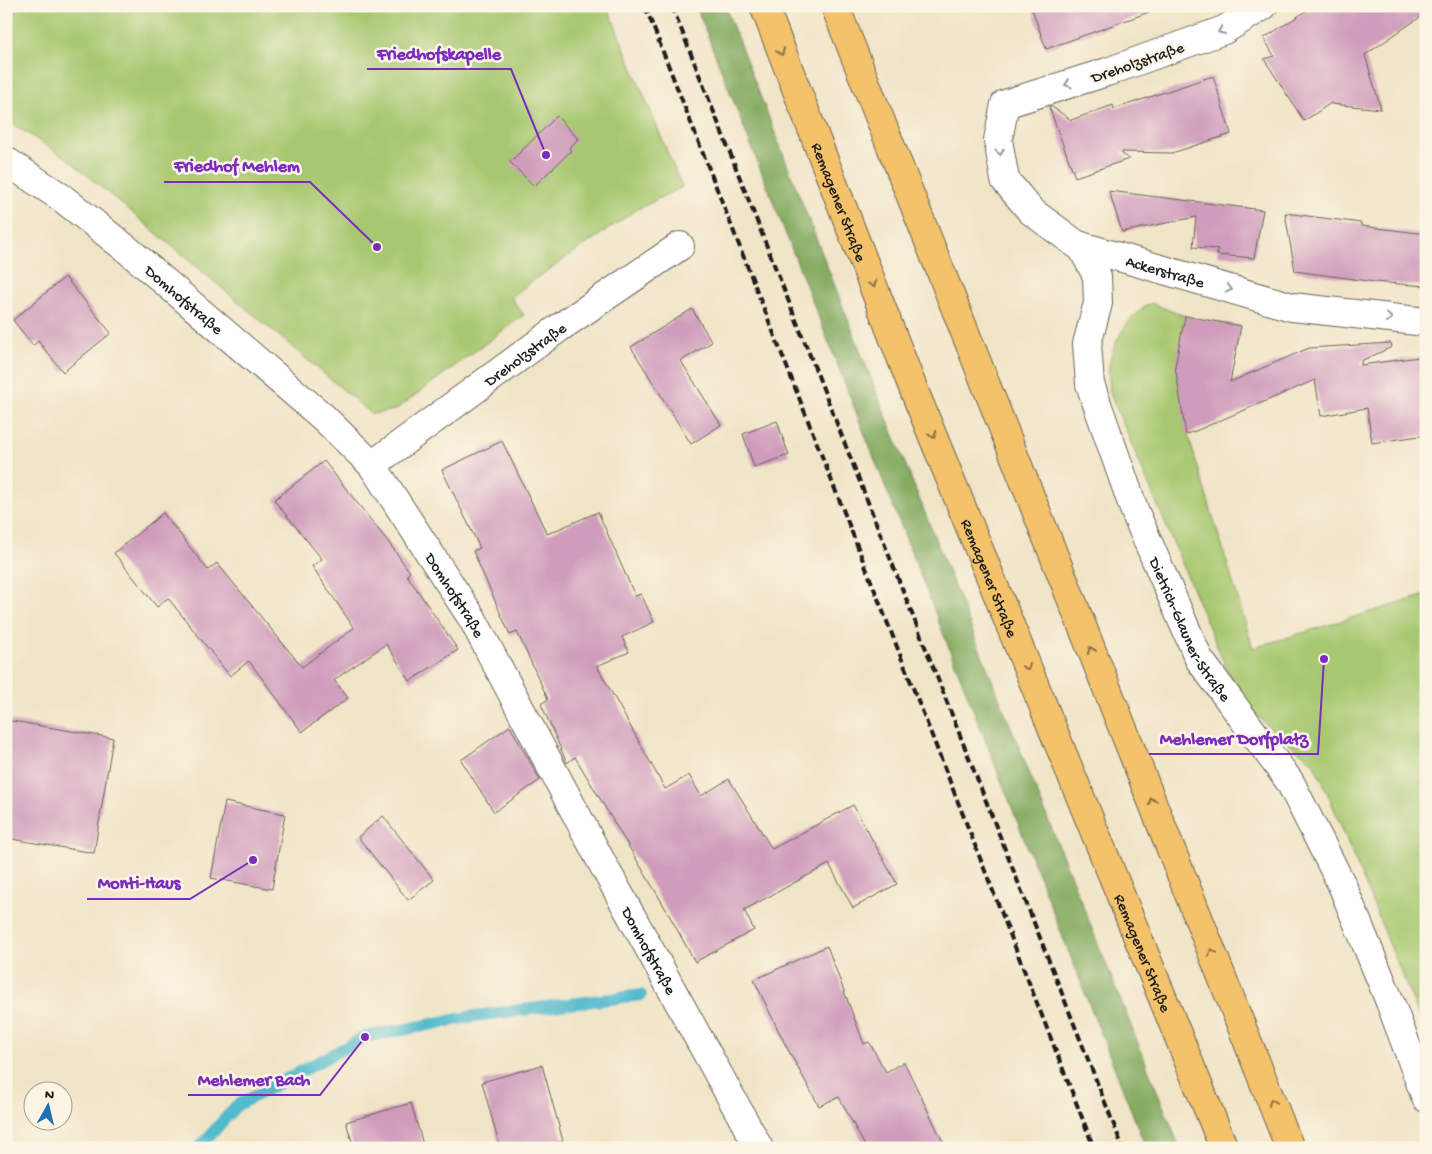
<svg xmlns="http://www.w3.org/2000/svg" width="1432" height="1154" font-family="'Gochi Hand',sans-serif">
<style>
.green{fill:#a7c870;stroke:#627246}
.forest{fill:#85ac62;stroke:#50643f}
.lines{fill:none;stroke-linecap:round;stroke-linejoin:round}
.stream{stroke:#51bacd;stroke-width:12}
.building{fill:#cf9cbb}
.minor-casing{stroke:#666258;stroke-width:30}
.primary-casing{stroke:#666258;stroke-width:30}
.minor{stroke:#fff;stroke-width:28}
.primary{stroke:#f3c26a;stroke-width:28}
.rail{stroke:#1c1c1c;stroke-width:4;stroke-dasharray:8 4;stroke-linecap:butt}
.oneway{stroke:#999}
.oneway2{stroke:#886f43}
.labels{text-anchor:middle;stroke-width:5;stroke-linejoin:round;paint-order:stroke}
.street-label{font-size:16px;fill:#1c1c1c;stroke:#fcf5e5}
.leader{fill:none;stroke:#7b2cbf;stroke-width:2}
.callout-dot{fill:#7b2cbf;stroke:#fcf5e5;stroke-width:2}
.callout-label{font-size:18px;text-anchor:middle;font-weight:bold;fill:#7b2cbf;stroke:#fcf5e5;stroke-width:5;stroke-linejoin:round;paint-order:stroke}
</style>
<rect width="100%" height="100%" fill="#fcf5e5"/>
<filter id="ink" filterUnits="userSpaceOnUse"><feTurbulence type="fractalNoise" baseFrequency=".02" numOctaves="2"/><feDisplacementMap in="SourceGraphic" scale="10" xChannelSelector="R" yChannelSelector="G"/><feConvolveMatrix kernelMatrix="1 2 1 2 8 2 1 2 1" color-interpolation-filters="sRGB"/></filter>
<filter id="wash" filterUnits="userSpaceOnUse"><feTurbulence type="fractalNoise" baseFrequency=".0096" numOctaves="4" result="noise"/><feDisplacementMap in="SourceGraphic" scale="20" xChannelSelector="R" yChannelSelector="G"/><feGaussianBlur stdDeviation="1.12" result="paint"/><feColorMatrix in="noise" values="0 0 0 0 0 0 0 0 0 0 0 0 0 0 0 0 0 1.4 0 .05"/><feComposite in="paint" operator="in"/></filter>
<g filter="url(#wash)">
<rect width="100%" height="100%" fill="#f0e4c6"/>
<!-- green -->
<g class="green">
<path d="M6 6H607L682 187 636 210 528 284 511 298 524 315 395 410 372 414 68 159 6 120Z"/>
<path d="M1151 303 1192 319 1182 367 1188 435 1253 648 1426 595V1033L1323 782 1312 761 1271 729 1245 704 1227 670 1110 393C1110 384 1108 374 1109 366 1113 340 1129 315 1151 303Z"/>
</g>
<!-- forest -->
<path class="forest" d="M696 6H725L876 391 1180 1148H1146Z"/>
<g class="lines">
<!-- stream -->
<path class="stream" d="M199 1148 236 1106 365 1037 474 1016 641 995"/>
</g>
<g id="blocks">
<!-- building -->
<g class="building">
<path d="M1031 6H1151L1152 11 1046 49Z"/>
<path d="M1314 6H1426V13L1365 55 1381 109 1331 104V103L1304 121 1264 59 1274 56 1264 38Z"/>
<path d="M1213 76 1231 134 1172 153 1122 152V154L1129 159 1075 177 1049 107 1051 106 1071 120 1113 105 1114 109Z"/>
<path d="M557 116 578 139 569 148 571 151 534 186 510 162Z"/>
<path d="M1109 191 1263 210 1254 258 1217 255 1218 249 1193 247 1196 217 1122 232Z"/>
<path d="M1285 213 1361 223V226L1426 234V286L1375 282 1295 271Z"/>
<path d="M65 277 111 333 63 372 38 341 33 346 13 320Z"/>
<path d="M692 309 712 342 681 361 721 425 691 444 631 347Z"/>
<path d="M1185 316 1241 326 1230 382 1309 348 1391 343 1392 347 1361 361V365L1426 356V435L1372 443 1367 408 1321 416 1315 380 1186 435 1175 366Z"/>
<path d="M777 421 789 455 754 467 743 434Z"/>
<path d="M502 441 547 534 598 512 635 596 641 594 654 622 622 637 629 652 597 666 665 789 689 775 701 796 729 779 772 849 853 805 897 884 853 908 829 864 744 910 754 930 695 962 663 904 575 757 567 763 541 704 548 699 517 632 510 635 473 551 480 548 442 470Z"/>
<path d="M324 461 389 543 410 572 407 575 458 650 410 681 386 644 334 680 348 698 302 732 249 661 230 676 168 598 157 607 114 553 163 513 208 570 217 563 302 667 354 628 312 566 322 559 274 500Z"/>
<path d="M6 720 113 738 94 853 6 838Z"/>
<path d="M510 726 540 780 494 812 461 760Z"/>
<path d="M225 802 285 814 272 889 211 878Z"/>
<path d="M383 816 434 880 408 900 358 837Z"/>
<path d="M827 946 864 1044 869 1042 886 1072 904 1062 946 1148H866L839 1097 819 1106 786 1046 754 980Z"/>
<path d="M542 1065 563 1141 540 1148H500L482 1082Z"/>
<path d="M411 1103 424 1148H354L346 1122Z"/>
</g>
</g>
</g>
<g filter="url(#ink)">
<use href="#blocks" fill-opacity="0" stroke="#666258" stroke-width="1"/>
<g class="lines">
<!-- minor casing -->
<g class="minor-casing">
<g id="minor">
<path id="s1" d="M1263 6 1224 30 1107 72 1005 104 998 140 1005 180 1031 211 1076 244 1081 246 1292 307 1426 322"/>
<path id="s2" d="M6 161 62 198 129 251 324 418 372 465 472 618 601 861 759 1148"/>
<path id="s3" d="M1081 246 1097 276 1098 303 1087 344 1090 384 1135 512 1199 659 1290 782 1342 885 1390 1002 1426 1098"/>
<path id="s4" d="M372 465 559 328 680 246"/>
</g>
</g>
<!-- primary casing -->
<g class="primary-casing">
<g id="primary">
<path id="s5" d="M764 6 911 383 1224 1148"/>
<path d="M835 6 1290 1148"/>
</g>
</g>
<!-- minor -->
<use href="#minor" class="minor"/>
<!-- primary -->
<use href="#primary" class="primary"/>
<!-- rail -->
<g class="rail">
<path d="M645 6 1094 1148"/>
<path d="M672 6 1123 1148"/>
</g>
</g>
<!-- one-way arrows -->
<defs><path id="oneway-chevron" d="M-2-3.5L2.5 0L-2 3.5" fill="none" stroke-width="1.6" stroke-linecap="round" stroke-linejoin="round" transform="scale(1.25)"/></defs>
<g class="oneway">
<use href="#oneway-chevron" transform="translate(1221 31) rotate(156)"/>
<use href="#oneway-chevron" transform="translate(1068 84) rotate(163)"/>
<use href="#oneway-chevron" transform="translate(1000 152) rotate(81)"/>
<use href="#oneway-chevron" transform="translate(1229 289) rotate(16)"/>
<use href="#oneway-chevron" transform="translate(1389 318) rotate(6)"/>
</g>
<g class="oneway2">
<use href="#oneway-chevron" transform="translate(781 52) rotate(69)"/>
<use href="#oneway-chevron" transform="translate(873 284) rotate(69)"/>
<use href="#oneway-chevron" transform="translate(933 435) rotate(68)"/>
<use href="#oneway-chevron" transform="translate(1091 650) rotate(-112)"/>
<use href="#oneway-chevron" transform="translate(1027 667) rotate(68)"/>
<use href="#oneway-chevron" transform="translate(1152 801) rotate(-112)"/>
<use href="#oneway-chevron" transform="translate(1212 952) rotate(-112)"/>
<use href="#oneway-chevron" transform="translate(1272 1102) rotate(-112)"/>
</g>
</g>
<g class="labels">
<!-- street labels -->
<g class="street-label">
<text transform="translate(1137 61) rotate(-19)" y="6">Dreholzstraße</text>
<text dy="6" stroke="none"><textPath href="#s5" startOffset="210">Remagener Straße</textPath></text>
<text dy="6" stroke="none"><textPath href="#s1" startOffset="544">Ackerstraße</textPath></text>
<text dy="6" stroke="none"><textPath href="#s2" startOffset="226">Domhofstraße</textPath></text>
<text dy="6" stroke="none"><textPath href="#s4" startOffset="189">Dreholzstraße</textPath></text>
<text dy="6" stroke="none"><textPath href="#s5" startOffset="615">Remagener Straße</textPath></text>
<text dy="6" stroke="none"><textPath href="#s2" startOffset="631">Domhofstraße</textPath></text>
<text dy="6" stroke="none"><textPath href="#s3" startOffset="409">Dietrich-Glauner-Straße</textPath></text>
<text dy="6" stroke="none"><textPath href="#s2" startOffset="1036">Domhofstraße</textPath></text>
<text dy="6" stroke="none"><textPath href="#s5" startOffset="1020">Remagener Straße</textPath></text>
</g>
</g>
<!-- callouts -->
<path class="leader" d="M546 155L511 69H367M377 247L310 182H164M1324 659L1318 754H1149M253 860L190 899H87M365 1037L320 1095H188"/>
<g class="callout-dot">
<circle cx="546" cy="155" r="5"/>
<circle cx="377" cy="247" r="5"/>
<circle cx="1324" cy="659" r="5"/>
<circle cx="253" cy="860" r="5"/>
<circle cx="365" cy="1037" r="5"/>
</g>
<g class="callout-label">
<text x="439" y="59">Friedhofskapelle</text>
<text x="237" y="171">Friedhof Mehlem</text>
<text x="1234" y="744">Mehlemer Dorfplatz</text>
<text x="139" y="888">Monti-Haus</text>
<text x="254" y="1085">Mehlemer Bach</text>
</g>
<!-- margin -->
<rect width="1432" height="1154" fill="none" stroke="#fcf5e5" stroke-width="25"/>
<!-- north arrow -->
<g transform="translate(48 1106) rotate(8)"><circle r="24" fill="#fcf5e5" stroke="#a29e95"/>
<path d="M0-4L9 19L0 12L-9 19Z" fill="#1f6fb2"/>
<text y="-8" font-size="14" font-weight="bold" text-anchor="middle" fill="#1c1c1c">N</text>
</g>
</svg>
